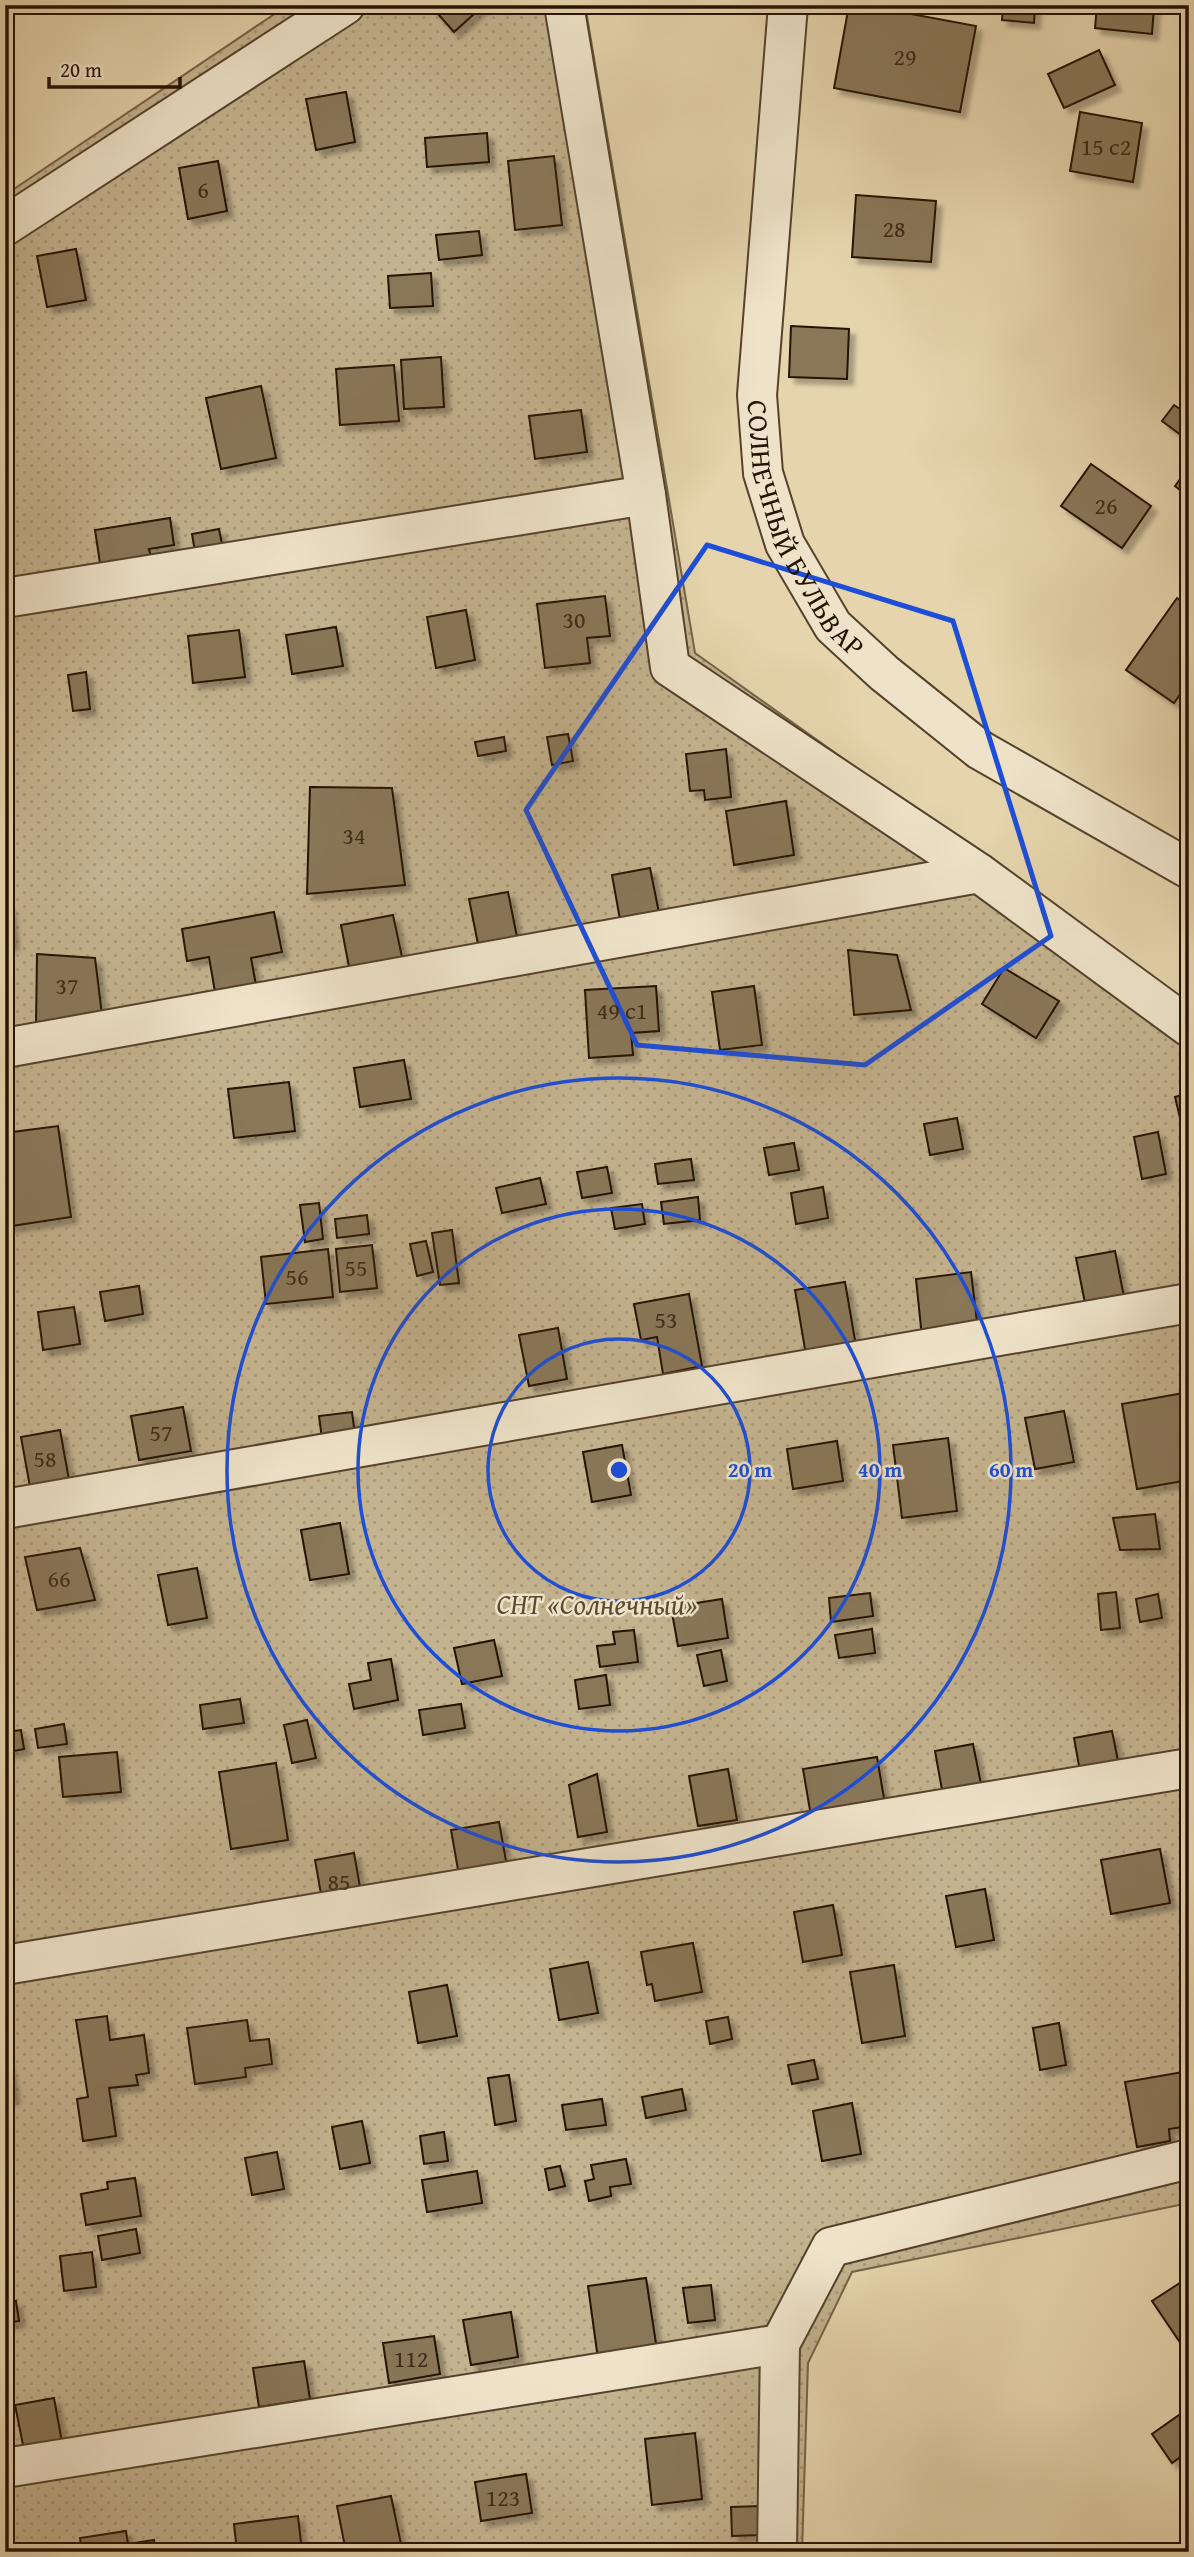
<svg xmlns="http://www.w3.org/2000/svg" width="1194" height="2557" font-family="'Gentium Book Plus',serif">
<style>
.garden{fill:url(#garden-dots);stroke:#746248;stroke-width:2}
.building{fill:#897759;stroke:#251200;stroke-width:2;filter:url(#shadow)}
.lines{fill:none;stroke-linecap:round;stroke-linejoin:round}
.minor-casing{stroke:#55422b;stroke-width:42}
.minor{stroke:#eee3c9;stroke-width:38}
.marked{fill:none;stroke:#1d4ed8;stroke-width:5;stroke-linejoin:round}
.ring{fill:none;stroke:#1d4ed8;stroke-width:3.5}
.labels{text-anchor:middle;stroke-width:5;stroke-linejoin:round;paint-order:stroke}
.number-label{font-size:24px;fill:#3e2b16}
.street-label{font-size:28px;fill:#251200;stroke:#eee3c9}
.park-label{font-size:28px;font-style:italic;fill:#5d4a32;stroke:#eee3c9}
.centre{fill:#1d4ed8;stroke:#eee3c9;stroke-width:3.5}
.ring-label{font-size:21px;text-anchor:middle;font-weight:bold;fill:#1d4ed8;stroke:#eee3c9;stroke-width:5;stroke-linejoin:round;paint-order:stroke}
</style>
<defs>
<pattern id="garden-dots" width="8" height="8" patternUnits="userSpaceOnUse" patternTransform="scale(1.75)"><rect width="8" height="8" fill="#c4b38f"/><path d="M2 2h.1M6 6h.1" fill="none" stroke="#a8997a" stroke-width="1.8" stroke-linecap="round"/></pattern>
<filter id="shadow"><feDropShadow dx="6" dy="6" stdDeviation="2" flood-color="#0004"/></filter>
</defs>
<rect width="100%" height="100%" fill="#e5d4ac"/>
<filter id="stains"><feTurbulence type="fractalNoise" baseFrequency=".00286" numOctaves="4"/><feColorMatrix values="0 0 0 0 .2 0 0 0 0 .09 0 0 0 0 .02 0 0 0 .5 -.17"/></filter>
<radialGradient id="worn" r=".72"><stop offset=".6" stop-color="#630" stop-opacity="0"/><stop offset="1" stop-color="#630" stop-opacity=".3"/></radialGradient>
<!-- garden -->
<path class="garden" d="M288 5H585L695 653 1189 1005V2203L852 2272 808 2363 802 2552H5V195Z"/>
<!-- building -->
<g class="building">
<path d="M430 5H484L454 32Z"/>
<path d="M849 5H863L976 26 960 112 834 88Z"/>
<path d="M1003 5H1035L1034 23 1002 20Z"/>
<path d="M1097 5 1154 7 1152 34 1095 28Z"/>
<path d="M1099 50 1115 85 1064 108 1048 74Z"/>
<path d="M346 92 355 142 316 150 306 99Z"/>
<path d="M1080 112 1142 123 1133 182 1070 171Z"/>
<path d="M487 133 489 162 427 167 425 138Z"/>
<path d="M554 156 562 225 515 230 508 161Z"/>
<path d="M218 161 227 211 188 219 179 168Z"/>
<path d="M856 195 936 201 931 262 852 257Z"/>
<path d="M479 231 482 255 439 260 436 235Z"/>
<path d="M76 249 86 300 47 307 37 256Z"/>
<path d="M431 273 433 306 390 308 388 276Z"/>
<path d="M791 326 849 329 847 379 789 377Z"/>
<path d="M441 357 444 407 404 409 401 360Z"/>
<path d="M394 365 399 421 340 425 336 369Z"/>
<path d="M261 386 276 458 221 469 206 398Z"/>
<path d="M1174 405 1189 415V441L1162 421Z"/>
<path d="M581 410 587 452 535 459 529 416Z"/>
<path d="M1091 464 1151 506 1122 548 1061 506Z"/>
<path d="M1189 467V497L1175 486Z"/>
<path d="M170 518 174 545 149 549 152 561 101 570 95 530Z"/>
<path d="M219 529 226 564 198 569 192 534Z"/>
<path d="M605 596 610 636 587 638 590 663 545 668 537 604Z"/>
<path d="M1177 598 1189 606V682L1174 703 1126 670Z"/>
<path d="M466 610 475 660 436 668 427 617Z"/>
<path d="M336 627 343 666 292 674 286 635Z"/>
<path d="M239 630 245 677 193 683 188 636Z"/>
<path d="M86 672 90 709 73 711 68 675Z"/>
<path d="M568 734 573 761 552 765 547 737Z"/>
<path d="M504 737 506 751 478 756 475 742Z"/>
<path d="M726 749 731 797 705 800 704 790 690 791 686 754Z"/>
<path d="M310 787 392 788 405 885 307 894Z"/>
<path d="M786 801 794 855 734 865 726 811Z"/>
<path d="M650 868 660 918 621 925 612 875Z"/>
<path d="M508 892 518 942 479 949 469 899Z"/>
<path d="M5 906H9L13 944 5 945Z"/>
<path d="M274 912 282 952 251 958 256 985 215 992 209 957 187 961 182 929Z"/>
<path d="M393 915 402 957 349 967 341 925Z"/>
<path d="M848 950 897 955 911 1010 854 1015Z"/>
<path d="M37 954 95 958 102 1015 36 1026Z"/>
<path d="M1004 968 1059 1001 1036 1038 982 1004Z"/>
<path d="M656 986 659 1031 631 1033 633 1055 589 1058 585 990Z"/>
<path d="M754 986 762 1045 720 1050 712 992Z"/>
<path d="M404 1060 411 1099 360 1107 354 1068Z"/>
<path d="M289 1082 295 1131 234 1138 228 1089Z"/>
<path d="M1189 1093V1120L1181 1122 1175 1097Z"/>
<path d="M957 1118 963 1149 930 1155 924 1124Z"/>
<path d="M58 1126 71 1217 5 1227V1133Z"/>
<path d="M1158 1132 1166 1174 1142 1179 1134 1137Z"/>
<path d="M794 1143 799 1170 769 1175 764 1148Z"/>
<path d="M691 1159 694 1180 658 1184 655 1164Z"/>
<path d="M607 1167 612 1193 582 1198 577 1172Z"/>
<path d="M540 1178 546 1204 502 1213 496 1188Z"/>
<path d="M823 1187 828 1218 796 1224 791 1193Z"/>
<path d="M698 1197 700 1220 664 1224 661 1202Z"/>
<path d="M319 1203 323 1239 305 1242 300 1205Z"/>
<path d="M642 1204 645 1224 615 1229 611 1208Z"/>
<path d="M367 1215 369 1234 337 1238 335 1219Z"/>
<path d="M452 1230 459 1283 440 1285 432 1233Z"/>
<path d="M426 1241 433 1272 417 1276 410 1244Z"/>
<path d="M372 1245 377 1288 340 1292 336 1249Z"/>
<path d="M328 1249 333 1297 266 1304 261 1257Z"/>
<path d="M1115 1251 1125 1302 1086 1308 1076 1258Z"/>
<path d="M971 1272 978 1330 922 1337 916 1279Z"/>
<path d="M845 1282 858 1358 808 1367 795 1290Z"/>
<path d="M139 1286 143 1314 105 1321 100 1292Z"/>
<path d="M689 1294 702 1366 663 1374 657 1337 641 1340 634 1304Z"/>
<path d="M74 1307 80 1344 43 1350 38 1312Z"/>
<path d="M558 1328 567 1379 529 1386 519 1335Z"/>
<path d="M1189 1392V1480L1137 1489 1122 1404Z"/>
<path d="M183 1407 191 1451 139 1460 131 1416Z"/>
<path d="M1064 1411 1074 1462 1035 1469 1025 1418Z"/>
<path d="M352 1412 357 1450 324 1454 319 1416Z"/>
<path d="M60 1430 69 1480 30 1487 21 1437Z"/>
<path d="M948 1438 957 1511 902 1518 893 1445Z"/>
<path d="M837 1441 843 1481 793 1489 787 1449Z"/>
<path d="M622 1445 631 1495 592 1502 583 1452Z"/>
<path d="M1155 1514 1160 1549 1120 1550 1113 1518Z"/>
<path d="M340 1523 349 1574 310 1580 301 1530Z"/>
<path d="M80 1548 95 1600 37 1610 25 1557Z"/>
<path d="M197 1568 207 1618 168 1625 158 1575Z"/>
<path d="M1116 1592 1120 1628 1101 1630 1098 1594Z"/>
<path d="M870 1593 873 1616 831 1622 829 1598Z"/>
<path d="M1158 1594 1162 1618 1140 1622 1136 1599Z"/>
<path d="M722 1599 728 1638 678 1646 671 1607Z"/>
<path d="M872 1629 875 1653 839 1658 835 1635Z"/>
<path d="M634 1630 638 1662 600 1667 597 1646 615 1644 613 1632Z"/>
<path d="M494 1640 502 1676 462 1684 454 1648Z"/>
<path d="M721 1650 727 1681 704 1686 697 1655Z"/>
<path d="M391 1659 398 1700 354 1709 349 1684 371 1680 368 1663Z"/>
<path d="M606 1675 610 1705 579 1709 575 1680Z"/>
<path d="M240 1699 244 1723 203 1729 200 1705Z"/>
<path d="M461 1704 465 1728 423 1735 419 1710Z"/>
<path d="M307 1720 316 1758 292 1763 284 1725Z"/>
<path d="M64 1724 67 1744 38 1748 35 1729Z"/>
<path d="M21 1730 24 1749 5 1753V1732Z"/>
<path d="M1112 1731 1122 1781 1083 1788 1074 1738Z"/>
<path d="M973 1744 983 1794 944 1801 935 1751Z"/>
<path d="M117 1752 121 1792 63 1797 59 1757Z"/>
<path d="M877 1757 887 1816 813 1828 803 1769Z"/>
<path d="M276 1763 288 1840 231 1849 219 1772Z"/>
<path d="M728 1769 737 1820 698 1826 689 1776Z"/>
<path d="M597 1774 607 1832 578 1837 569 1785Z"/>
<path d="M499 1822 508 1872 460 1881 451 1830Z"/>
<path d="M1160 1849 1170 1903 1111 1914 1101 1860Z"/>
<path d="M354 1853 363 1904 324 1911 315 1860Z"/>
<path d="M985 1889 994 1940 956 1947 946 1896Z"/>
<path d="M1189 1896V1939H1188L1180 1898Z"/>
<path d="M833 1905 842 1955 803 1962 794 1912Z"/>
<path d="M5 1919 10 1947 5 1948Z"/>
<path d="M693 1943 702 1992 655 2001 652 1984 647 1985 641 1952Z"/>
<path d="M588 1962 598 2013 559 2020 550 1969Z"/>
<path d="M894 1965 905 2036 862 2043 850 1972Z"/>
<path d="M447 1985 457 2036 418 2043 409 1992Z"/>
<path d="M107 2016 110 2040 144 2035 149 2073 136 2075 138 2085 109 2088 116 2136 83 2141 77 2099 88 2097 76 2020Z"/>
<path d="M728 2017 732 2039 710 2044 706 2021Z"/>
<path d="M247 2020 250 2041 269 2039 272 2064 245 2068 246 2077 195 2084 187 2028Z"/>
<path d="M1059 2023 1066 2065 1040 2070 1033 2028Z"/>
<path d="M5 2047 14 2097 5 2099Z"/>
<path d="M814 2060 818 2079 792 2084 788 2065Z"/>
<path d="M1189 2071V2126L1169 2129 1170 2141 1137 2147 1125 2082Z"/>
<path d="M509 2075 516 2121 495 2125 488 2078Z"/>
<path d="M682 2089 686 2110 646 2118 642 2097Z"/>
<path d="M602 2099 606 2125 566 2130 562 2105Z"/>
<path d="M852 2103 861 2154 822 2161 813 2111Z"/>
<path d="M362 2121 370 2163 340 2169 332 2127Z"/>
<path d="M444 2132 448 2161 424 2164 420 2136Z"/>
<path d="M277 2152 284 2189 252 2195 245 2158Z"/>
<path d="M626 2159 631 2184 610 2187 611 2196 589 2201 585 2181 594 2179 591 2165Z"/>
<path d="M560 2166 565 2186 549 2190 545 2169Z"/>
<path d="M477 2171 482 2203 427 2212 422 2180Z"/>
<path d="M135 2178 141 2216 86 2225 81 2194 108 2189 107 2182Z"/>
<path d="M136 2229 140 2253 102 2260 98 2236Z"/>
<path d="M92 2252 96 2287 64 2291 60 2256Z"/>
<path d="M1189 2277V2335L1179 2341 1152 2301Z"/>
<path d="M646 2278 657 2350 598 2359 588 2286Z"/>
<path d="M711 2285 715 2320 688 2323 683 2288Z"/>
<path d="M16 2301 19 2321 5 2323V2303Z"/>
<path d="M511 2312 518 2357 471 2365 463 2320Z"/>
<path d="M434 2336 440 2374 389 2383 383 2343Z"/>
<path d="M304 2361 310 2399 259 2407 253 2368Z"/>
<path d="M54 2398 63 2448 25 2455 15 2405Z"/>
<path d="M1189 2408V2457L1186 2453 1172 2463 1152 2434Z"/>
<path d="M695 2433 702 2499 652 2505 645 2439Z"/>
<path d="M526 2474 532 2513 481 2521 475 2482Z"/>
<path d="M391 2496 402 2549 388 2552H346L337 2506Z"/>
<path d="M761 2506 762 2535 732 2536 731 2507Z"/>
<path d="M298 2516 302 2552H237L234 2524Z"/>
<path d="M126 2531 128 2544 154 2540 156 2552H82L80 2538Z"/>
</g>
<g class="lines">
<!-- minor casing -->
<g class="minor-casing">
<g id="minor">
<path d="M564 5 646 495 670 667 979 873 1189 1027"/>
<path id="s1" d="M788 5 757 395 763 473 785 544 833 626 884 673 980 750 1189 869"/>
<path d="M5 226 345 5"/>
<path d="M5 598 646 495"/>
<path d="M5 1048 979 873"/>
<path d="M5 1509 1189 1303"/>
<path d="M5 1965 1189 1768"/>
<path d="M5 2468 780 2344"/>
<path d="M777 2552 780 2344 831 2247 1189 2159"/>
</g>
</g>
<!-- minor -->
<use href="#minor" class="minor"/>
</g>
<!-- marked area -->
<path class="marked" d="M707 545 953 621 1051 936 865 1065 637 1045 526 810Z"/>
<!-- distance rings -->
<g class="ring">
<circle cx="619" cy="1470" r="131"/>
<circle cx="619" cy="1470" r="261"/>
<circle cx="619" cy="1470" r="392"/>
</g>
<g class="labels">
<!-- number labels -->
<g class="number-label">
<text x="905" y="65">29</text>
<text x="1106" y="155">15 с2</text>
<text x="203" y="198">6</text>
<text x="894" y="237">28</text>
<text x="1106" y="514">26</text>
<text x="574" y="628">30</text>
<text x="354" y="844">34</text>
<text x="67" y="994">37</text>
<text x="622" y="1019">49 с1</text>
<text x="356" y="1276">55</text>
<text x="297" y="1285">56</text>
<text x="666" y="1328">53</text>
<text x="161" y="1441">57</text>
<text x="45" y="1467">58</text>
<text x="59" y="1587">66</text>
<text x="339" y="1890">85</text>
<text x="411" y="2367">112</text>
<text x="503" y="2506">123</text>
</g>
<!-- street labels -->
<g class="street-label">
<text dy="10" stroke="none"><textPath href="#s1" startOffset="536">СОЛНЕЧНЫЙ БУЛЬВАР</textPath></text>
</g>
<!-- park labels -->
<g class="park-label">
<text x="597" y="1614">СНТ «Солнечный»</text>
</g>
</g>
<circle cx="619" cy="1470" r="10" class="centre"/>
<g class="ring-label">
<text x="750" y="1477">20 m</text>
<text x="880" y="1477">40 m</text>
<text x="1011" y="1477">60 m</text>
</g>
<!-- margin -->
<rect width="1194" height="2557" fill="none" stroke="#e5d4ac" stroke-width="28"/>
<rect x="7" y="7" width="1180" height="2543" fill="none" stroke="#251200" stroke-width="3.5"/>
<rect x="14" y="14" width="1166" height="2529" fill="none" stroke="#251200" stroke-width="2"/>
<!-- scale -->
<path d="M49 77v10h131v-10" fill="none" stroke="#251200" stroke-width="3.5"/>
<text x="60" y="77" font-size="21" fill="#251200" stroke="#eee3c9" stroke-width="5" paint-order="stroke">20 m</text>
<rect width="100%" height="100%" filter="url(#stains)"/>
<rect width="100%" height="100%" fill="url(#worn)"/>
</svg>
